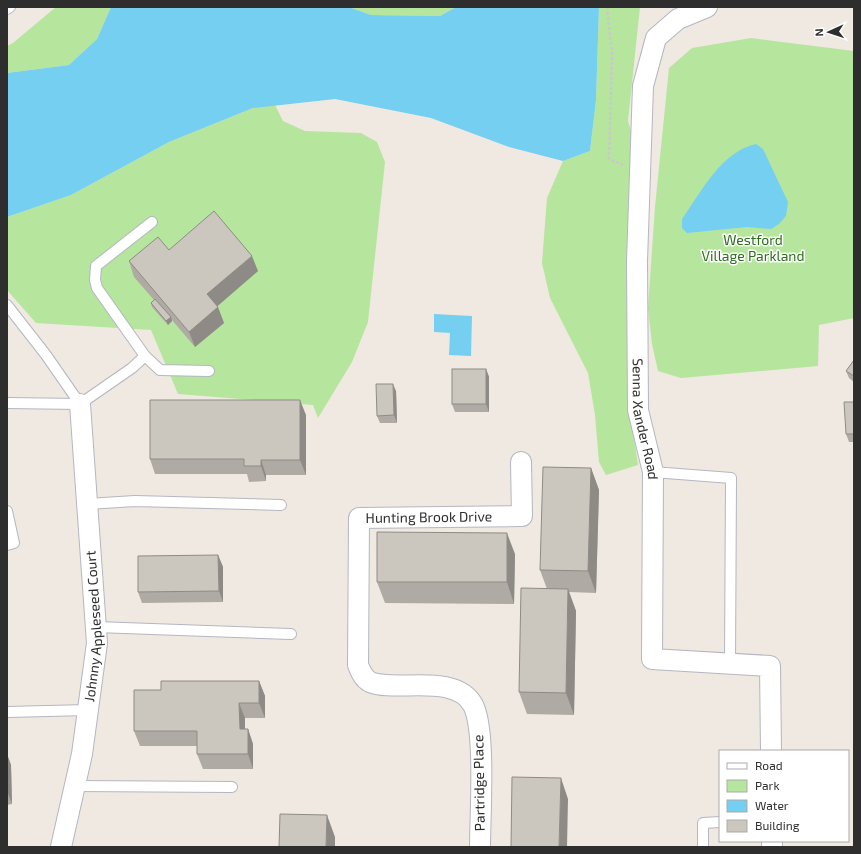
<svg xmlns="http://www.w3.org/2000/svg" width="861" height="854" font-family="'Exo 2',sans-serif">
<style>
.green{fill:#b6e59e}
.water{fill:#75cff0}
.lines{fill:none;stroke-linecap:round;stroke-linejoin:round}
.service-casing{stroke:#b4b7c1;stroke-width:12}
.minor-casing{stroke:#b4b7c1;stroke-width:22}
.path{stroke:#c9c9c9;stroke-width:2.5;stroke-dasharray:3 2;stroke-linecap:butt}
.service{stroke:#fff;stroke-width:10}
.minor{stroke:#fff;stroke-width:20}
.wall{fill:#afaba4}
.shaded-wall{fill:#8e8b86}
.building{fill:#cbc7bf;stroke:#8e8b86}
.labels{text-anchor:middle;stroke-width:3;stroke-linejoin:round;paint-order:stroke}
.park-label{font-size:14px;fill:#2c6e1b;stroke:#fff}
.street-label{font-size:14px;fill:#2e2e2e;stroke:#fff}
</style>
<rect width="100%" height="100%" fill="#efe9e1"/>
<!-- green -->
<g class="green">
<path d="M56 7H111L97 39 69 65 7 73V46L13 43Z"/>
<path d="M349 7H456L440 16 371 15Z"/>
<path d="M599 7H640L628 121 634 141 627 392 638 465 606 475 599 462 595 415 588 373 550 298 542 263 547 198 563 161 590 151 596 100Z"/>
<path d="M751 38 854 51V318L819 325 818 366 681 378 658 371 652 344 648 308 655 207 669 68 692 48Z"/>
<path d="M275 105 283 121 305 131 361 133 377 142 385 162 368 322 352 362 318 418 313 405 178 394 151 330 36 323 7 290V217L71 195 169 142 253 108Z"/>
</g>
<!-- water -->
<g class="water">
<path d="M111 7H349L371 15 440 16 456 7H599L596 100 590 151 563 161 509 147 431 118 335 99 253 108 169 142 71 195 7 217V73L69 65 97 39Z"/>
<path d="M756 144 763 149 788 202 786 216 779 224 771 229 747 227 687 233 682 228V219C702 191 721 152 756 144Z"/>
<path d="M434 314 472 316 471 356 449 355 450 333 434 332Z"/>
</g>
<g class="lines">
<!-- service casing -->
<g class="service-casing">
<g id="service">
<path d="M7 9 10 7"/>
<path d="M7 305 46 355 80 404"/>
<path d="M145 356 160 370 209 371"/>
<path d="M7 403 80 404 132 368 145 356 97 288 95 280 96 266 152 222"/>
<path d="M653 472 731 478 730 664"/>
<path d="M87 504 135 501 281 505"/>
<path d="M7 511 14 543 7 545"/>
<path d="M96 627 291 634"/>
<path d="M7 712 88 710"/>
<path d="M75 786 232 787"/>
<path d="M703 847V823L720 822"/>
</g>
</g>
<!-- minor casing -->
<g class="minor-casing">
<g id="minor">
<path id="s1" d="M707 7 678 19 656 38 643 86 637 261 638 410 653 472 652 659 770 666 771 751"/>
<path d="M772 841V847"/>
<path id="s2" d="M61 847 82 754 97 643 80 404"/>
<path id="s3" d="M480 847C480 816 486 729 473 705 455 672 396 693 370 682 363 678 361 672 358 665L359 518 522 516 521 462"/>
</g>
</g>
<!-- path -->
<path class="path" d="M607 7 612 54 609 159 623 165"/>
<!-- service -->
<use href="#service" class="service"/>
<!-- minor -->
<use href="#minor" class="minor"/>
</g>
<!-- wall -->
<g class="wall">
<path d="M169 250 258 271 217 306 224 323 195 347 172 320V321L168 325 152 307 151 303 154 300 134 277 129 261Z"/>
<path d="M854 360V382L849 378 846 371Z"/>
<path d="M486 369 489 377V412H455L452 404Z"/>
<path d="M396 391 397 423H380L377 416Z"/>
<path d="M854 402V442H849L846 434Z"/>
<path d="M306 415V475H266V481L249 482 247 474H155L150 459Z"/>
<path d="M591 468 599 490 596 593 569 592 576 611 574 715 527 714 519 692 547 589 540 570Z"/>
<path d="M515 554 514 604 385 603 377 582Z"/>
<path d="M218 555 223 567V602L142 603 138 592Z"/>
<path d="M259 681 265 696V718H245V729H248L253 744V769H203L197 754V746H140L134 731 161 690Z"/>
<path d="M7 754 11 765 12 804 7 805Z"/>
</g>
<!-- shaded-wall -->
<g class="shaded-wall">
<path d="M252 256 258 271 213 310 207 294Z"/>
<path d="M218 307 224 323 195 347 189 332Z"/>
<path d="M171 317 172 321 168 325 166 321Z"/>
<path d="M486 369 489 377V412L486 404Z"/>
<path d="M393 384 396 391 397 423 394 415Z"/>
<path d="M300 400 306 415V475L300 460Z"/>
<path d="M261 460 266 475V481L261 466Z"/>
<path d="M591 468 599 490 596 593 588 571Z"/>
<path d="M507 533 515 554 514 604 507 582Z"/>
<path d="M218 555 223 567V602L219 591Z"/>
<path d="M568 589 576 611 574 715 566 693Z"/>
<path d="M259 681 265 696V718L259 703Z"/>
<path d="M239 703 245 718V744L240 729Z"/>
<path d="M248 729 253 744V769L248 754Z"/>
<path d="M7 754 11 765 12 804 7 791Z"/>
<path d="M561 778 568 799 567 847H559Z"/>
<path d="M327 815 335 837V847H326Z"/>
</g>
<!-- building -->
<g class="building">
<path d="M214 211 252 256 207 294 218 307 189 332 129 261 158 237 169 250Z"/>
<path d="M155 299 171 317 166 321 151 303Z"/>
<path d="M854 360V376L846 371Z"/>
<rect x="452" y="369" width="34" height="35"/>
<path d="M376 384H393L394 415 377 416Z"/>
<path d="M150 400H300V460H261V466H244V459H150Z"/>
<path d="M844 402H854V434H846Z"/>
<path d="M543 467 591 468 588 571 540 570Z"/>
<path d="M377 532 507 533V582H377Z"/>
<path d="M218 555 219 591 138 592V556Z"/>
<path d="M521 588 568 589 566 693 519 692Z"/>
<path d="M161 681H259V703H239L240 729H248V754H197V731H134V690H161Z"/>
<path d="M512 777 561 778 559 847H511Z"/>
<path d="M280 814 327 815 326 847H279Z"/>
</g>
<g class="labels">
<!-- park labels -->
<g class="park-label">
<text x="753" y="245">Westford<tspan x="753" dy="16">Village Parkland</tspan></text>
</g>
<!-- street labels -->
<g class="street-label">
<text dy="5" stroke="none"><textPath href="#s1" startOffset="444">Senna Xander Road</textPath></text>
<text dy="5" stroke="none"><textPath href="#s3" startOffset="491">Hunting Brook Drive</textPath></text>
<text dy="5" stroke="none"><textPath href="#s2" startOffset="224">Johnny Appleseed Court</textPath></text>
<text transform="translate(479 783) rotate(-91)" y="5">Partridge Place</text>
</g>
</g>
<!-- border -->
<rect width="861" height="854" fill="none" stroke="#2e2e2e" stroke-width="16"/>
<!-- legend -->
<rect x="719" y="750" width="130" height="92" fill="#ffffff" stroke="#ababab"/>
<rect x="727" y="763" width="20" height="6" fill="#ffffff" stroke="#ababab"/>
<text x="755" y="770" font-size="12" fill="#2e2e2e">Road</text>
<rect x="727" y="780" width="20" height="12" fill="#b6e59e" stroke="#ababab"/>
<text x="755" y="790" font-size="12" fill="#2e2e2e">Park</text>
<rect x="727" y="800" width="20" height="12" fill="#75cff0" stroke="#ababab"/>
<text x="755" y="810" font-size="12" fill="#2e2e2e">Water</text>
<rect x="727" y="820" width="20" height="12" fill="#cbc7bf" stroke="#ababab"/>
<text x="755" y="830" font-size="12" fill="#2e2e2e">Building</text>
<!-- north arrow -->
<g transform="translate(829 32) rotate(267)" stroke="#ffffff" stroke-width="3" paint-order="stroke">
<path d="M0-3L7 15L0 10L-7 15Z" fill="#2e2e2e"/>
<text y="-6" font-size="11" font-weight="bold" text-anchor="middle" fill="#2e2e2e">N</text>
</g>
</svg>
